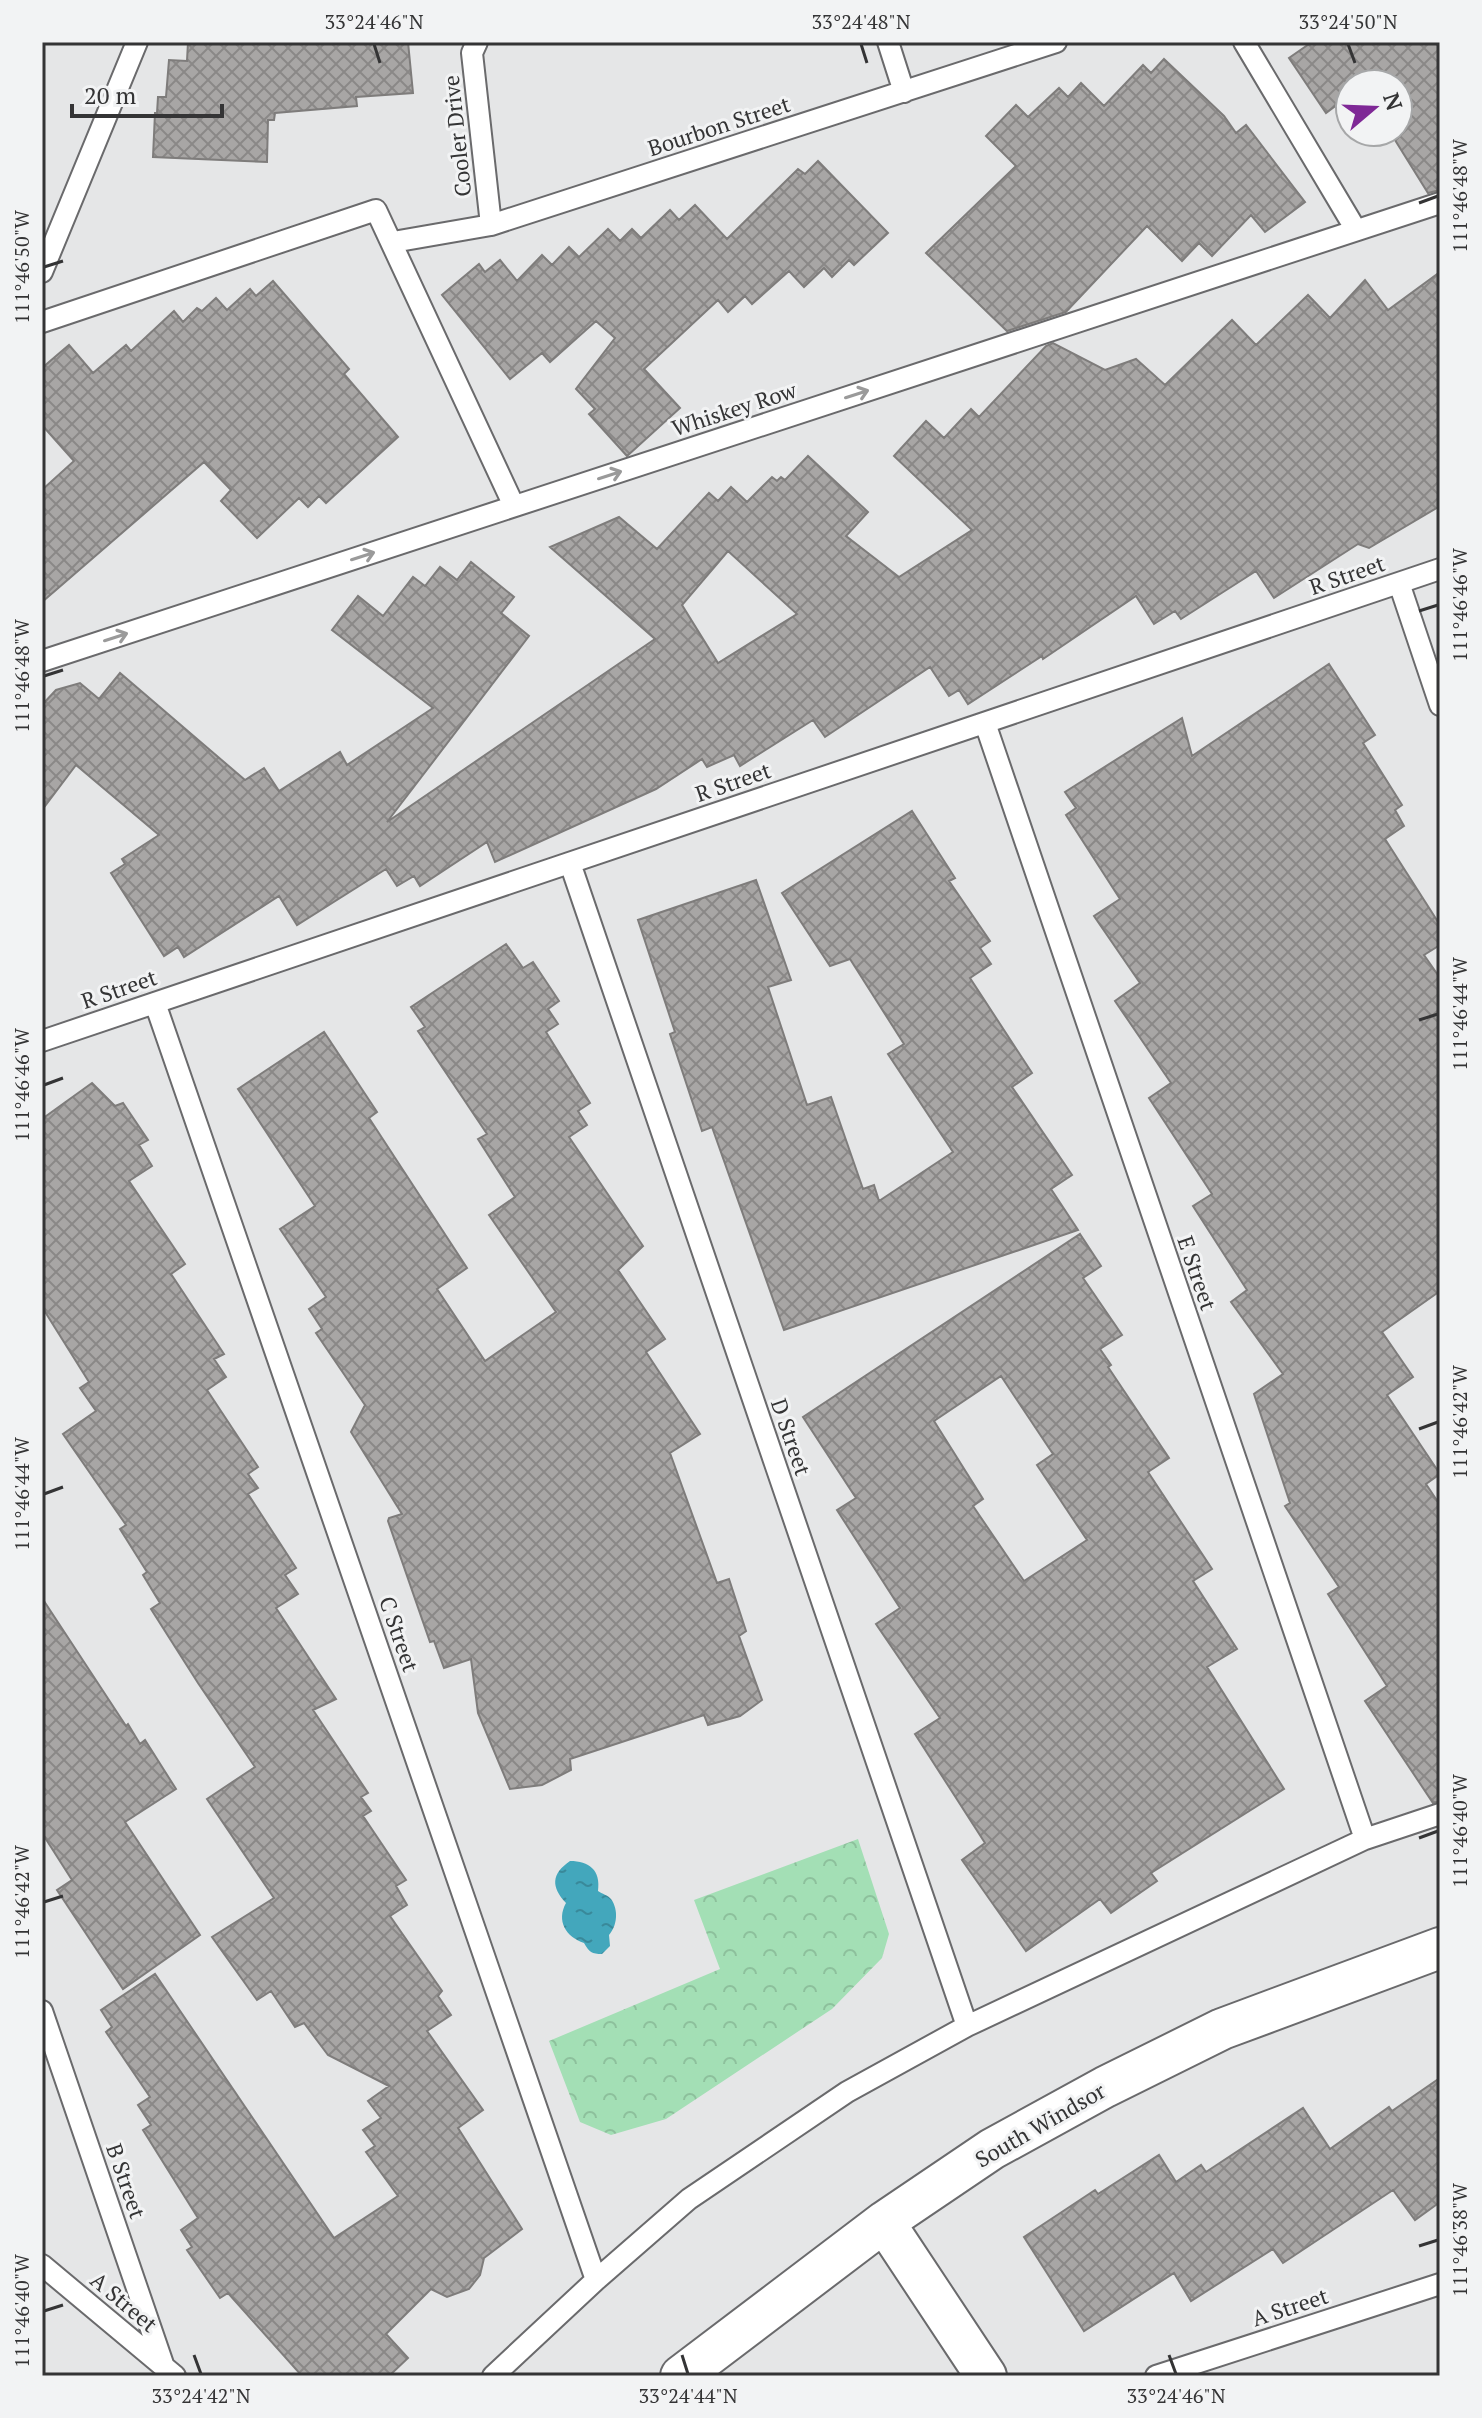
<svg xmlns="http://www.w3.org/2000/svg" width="1482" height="2418" font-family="'PT Serif',serif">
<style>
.park{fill:url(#park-crowns)}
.water{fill:url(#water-ripples)}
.building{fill:url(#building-cross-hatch);stroke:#7e7c7b;stroke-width:2;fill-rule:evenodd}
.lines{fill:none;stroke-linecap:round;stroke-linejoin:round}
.service-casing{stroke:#6a6a6c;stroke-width:24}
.minor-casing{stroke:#6a6a6c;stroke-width:44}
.service{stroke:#fff;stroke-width:20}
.minor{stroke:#fff;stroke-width:40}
.oneway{stroke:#9a9a9a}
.ticks{fill:none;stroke:#343435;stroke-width:3}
.labels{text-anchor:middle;stroke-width:6;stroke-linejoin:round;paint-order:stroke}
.street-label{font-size:22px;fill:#343435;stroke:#f2f3f4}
.neatline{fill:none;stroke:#343435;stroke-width:3}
.ticks-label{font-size:20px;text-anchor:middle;fill:#343435}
</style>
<defs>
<pattern id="park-crowns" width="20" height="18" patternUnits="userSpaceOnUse" patternTransform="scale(2)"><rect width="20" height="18" fill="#a3dfb5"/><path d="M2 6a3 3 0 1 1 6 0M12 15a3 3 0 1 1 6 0" fill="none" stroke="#8dc09c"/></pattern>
<pattern id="water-ripples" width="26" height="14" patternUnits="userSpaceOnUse" patternTransform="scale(2)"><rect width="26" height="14" fill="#43a7bc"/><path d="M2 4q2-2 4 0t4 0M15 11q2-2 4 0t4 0" fill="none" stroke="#39899a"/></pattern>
<pattern id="building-cross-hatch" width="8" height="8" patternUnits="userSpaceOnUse" patternTransform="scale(2)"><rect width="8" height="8" fill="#a8a6a5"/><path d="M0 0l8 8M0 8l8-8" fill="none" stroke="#8a8887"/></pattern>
</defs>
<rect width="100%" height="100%" fill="#e5e6e7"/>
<path class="park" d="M858,1839l31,95 -7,24 -50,51 -166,110 -55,16 -31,-13 -31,-81 171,-72 -26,-69z"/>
<path class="water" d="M570,1861c19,0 31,9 28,30 4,3 10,4 13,8 8,11 6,27 -2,36l1,11 -8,8c-10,0 -13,-2 -18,-11 -18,-6 -28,-22 -18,-40 -15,-16 -15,-29 4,-42z"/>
<path class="building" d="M188,42h220l5,51 -57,4 1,9 -82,7 -1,7h-6l-1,42 -114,-5 2,-44h2l1,-16h8l3,-37 18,1z
M1312,42h128v148l-12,3 -38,-61h8v-48h-48v11l-24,18 -37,-55z
M1164,59l60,57 12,17 10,-8 59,77 -40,30 -14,-17 -39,41 -13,-13 -17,18 -35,-35 -81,86 -59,19 -81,-78 90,-87 -30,-30 30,-31 12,12 31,-29 9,9 13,-14 23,23 39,-41 8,8z
M818,161l70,72 -34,32 -5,-5 -17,17 -8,-9 -20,19 -15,-16 -37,33 -7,-8 -17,16 -10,-12 -74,69 36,39 -53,48 -38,-42 6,-5 -19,-20 39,-51 -19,-17 -46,41 -8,-9 -32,26 -68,-84 37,-31 6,8 15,-12 17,21 25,-26 10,10 17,-18 10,10 29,-28 12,12 12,-12 9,9 29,-28 9,10 16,-15 32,34 71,-70 7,5z
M1440,272v234l-71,42 -11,-4 -84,54 -18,-27 -75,48 -6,-8 -21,13 -18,-28 -93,63 -1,-3 -74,48 -9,-14 -10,6 -19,-29 -105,70 -12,-17 -73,46 -6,-11 -27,12 -5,-8 -46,30 -161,73 -8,-20 -67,44 -6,-10 -17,10 -11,-17 -89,56 -18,-29 -95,61 -6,-10 -14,9 -53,-83 14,-9 -3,-5 37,-24 -83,-70 -34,45v-105l14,-15 24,-7 19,16 21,-26 125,107 19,-12 15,23 61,-39 7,13 86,-57 -101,-78 26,-34 25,20 30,-39 12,9 15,-19 17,13 14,-18 43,35 -13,16 28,23 -142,186 268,-183 -105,-92 69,-30 38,32 52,-56 9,8 13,-14 16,15 25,-25 5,4 4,-4 4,3 23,-24 60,56 -22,24 53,41 73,-47 -78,-74 32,-35 18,17 27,-29 8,8 67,-71 7,-3 52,27 31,-11 29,26 67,-65 24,25 52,-50 22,23 35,-38 23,30zM728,551l69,63 -79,49 -36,-58z
M273,281l76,88 -5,5 54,63 -72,66 -7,-7 -11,11 -9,-9 -42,40 -36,-37 10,-11 -27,-28 -162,140v-112l32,-29 -32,-36v-57l27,-23 24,28 33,-28 5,6 43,-40 9,11 14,-14 5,3 14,-13 11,12 23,-21 6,7z
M1329,664l46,71 -12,8 39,62 -7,5 9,16 -19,13 55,86v20l-16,10 16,23v313l-58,41 31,45 -26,18 53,79 -14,10 14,21v296l-7,2 -68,-102 22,-15 -59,-92 11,-7 -54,-81 5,-3 -36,-109 29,-20 -52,-72 16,-12 -54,-84 19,-12 -63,-96 22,-15 -56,-82 25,-18 -46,-67 26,-17 -54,-84 10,-7 -11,-16 117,-74 10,38z
M912,811l43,67 -6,3 41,60 -10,7 11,16 -21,14 62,95 -20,14 60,88 -21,14 27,41 -294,100 -72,-203 -10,4 -32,-97 5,-2 -37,-112 118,-40 35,100 -23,7 39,118 24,-8 32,92 11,-4 5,16 74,-49 -65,-98 16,-10 -54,-85 -20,7 -48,-73z
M506,944l17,24 10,-6 26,39 -11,8 10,15 -12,8 44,71 -12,8 9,14 -18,12 74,109 -25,24 47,69 -19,13 54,82 -30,19 47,130 12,-4 17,52 -7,5 23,64 -22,16 -32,9 -4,-10 -134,44 1,11 -29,15 -32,4 -32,-76 -7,-54 -27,9 -10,-27 -4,1 -42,-121 1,-3 13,-4 -51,-82 14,-27 -49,-72 6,-4 -13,-20 17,-12 -46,-68 35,-23 -77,-117 86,-57 53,80 -8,6 98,150 -30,21 48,72 71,-49 -67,-97 26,-18 -37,-58 9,-5 -69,-103 7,-4 -14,-20z
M92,1083l23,23 8,-3 25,37 -9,5 13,21 -23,15 56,83 -14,10 53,80 -10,5 12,18 -19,13 51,77 -10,7 10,14 -10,6 48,74 -11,7 13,19 -22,14 60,91 -23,11 55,83 -7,4 10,14 -8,5 43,64 -10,6 11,19 -17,11 52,75 -4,5 13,19 -24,16 56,79 -25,18 64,101 -38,29 -4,17 -11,14 -22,8 -16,-8 -45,45 22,24 -19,18h-87l-74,-83 -8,5 -33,-48 5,-3 -11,-17 17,-12 -55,-88 8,-5 -13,-20 12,-8 -44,-65 6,-5 -11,-17 54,-36 179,264 64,-42 -32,-44 9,-6 -12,-16 18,-12 -13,-17 21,-15 -61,-31 -24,-32 -9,4 -24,-36 -14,9 -45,-63 62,-39 -67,-99 48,-32 -57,-84 -47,-74 9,-6 -17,-28 4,-3 -27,-43 6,-4 -63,-91 33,-23 -16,-23 9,-6 -47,-75v-188z
M1080,1234l21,32 -18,12 39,57 -22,14 11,16 -3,2 61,91 -21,14 64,97 -19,12 44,68 -30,18 77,122 -133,84 6,8 -46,32 -11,-14 -74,52 -64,-91 23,-17 -70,-109 25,-16 -64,-94 24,-16 -63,-98 19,-12 -53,-81zM1001,1376l52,78 -16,11 50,75 -63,41 -51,-75 10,-7 -49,-78z
M42,1598l84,128 2,-2 12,20 5,-4 31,49 -51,33 75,113 -77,54 -66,-99 15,-10 -30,-47z
M1440,2078v124l-25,18 -22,-30 -110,73 -10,-14 -82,52 -17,-28 -90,58 -60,-94 71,-47 3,4 61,-39 17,27 25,-17 5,7 97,-64 27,41 59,-42 3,4z"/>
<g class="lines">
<defs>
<path id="service" d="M477,42l-5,11 19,172
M888,42l16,50
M1244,42l112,188
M393,242l98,-17 565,-183
M42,272l95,-230
M42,322l334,-112 138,296
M1399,583l41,122
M42,661l1398,-458
M985,723l380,1116
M570,863l397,1163
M155,1003l441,1277
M42,1041l1398,-472
M42,2011l122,356
M42,2265l133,111
M493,2376l103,-96 93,-81 158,-107 120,-66 398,-187 75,-25
M1156,2376l284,-92"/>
<path id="minor" d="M884,2222l102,154
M681,2376l203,-154 108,-73 113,-62 117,-58 218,-81"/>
</defs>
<use href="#service" class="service-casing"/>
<use href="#minor" class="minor-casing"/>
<use href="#service" class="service"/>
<use href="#minor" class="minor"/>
</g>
<defs><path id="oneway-shaft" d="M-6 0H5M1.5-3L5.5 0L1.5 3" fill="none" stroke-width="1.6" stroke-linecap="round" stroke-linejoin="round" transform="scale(2)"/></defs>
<g class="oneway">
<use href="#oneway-shaft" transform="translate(857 394) rotate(-18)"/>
<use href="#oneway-shaft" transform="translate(610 475) rotate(-18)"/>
<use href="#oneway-shaft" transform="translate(363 556) rotate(-18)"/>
<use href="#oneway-shaft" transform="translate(116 637) rotate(-18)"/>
</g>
<path class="ticks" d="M374,44l6,19M861,44l6,19M1348,44l7,19M1419,203l19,-7M44,267l19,-6M1419,611l19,-6M44,676l19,-6M1419,1020l19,-6M44,1085l19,-7M1419,1429l19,-7M44,1494l19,-7M1419,1838l19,-7M44,1902l19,-6M1419,2246l19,-6M44,2311l19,-6M194,2355l7,19M682,2355l6,19M1169,2355l7,19"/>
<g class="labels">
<g class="street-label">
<text transform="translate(719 126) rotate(-18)" y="8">Bourbon Street</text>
<text transform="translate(457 136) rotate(-96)" y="8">Cooler Drive</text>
<text transform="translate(734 409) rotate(-18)" y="8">Whiskey Row</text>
<text transform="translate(1347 575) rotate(-19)" y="8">R Street</text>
<text transform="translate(733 782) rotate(-19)" y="8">R Street</text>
<text transform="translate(119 989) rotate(-19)" y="8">R Street</text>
<text transform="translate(1197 1273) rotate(71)" y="8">E Street</text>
<text transform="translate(791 1437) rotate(71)" y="8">D Street</text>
<text transform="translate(399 1634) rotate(71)" y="8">C Street</text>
<text transform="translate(1040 2125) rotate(-30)" y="8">South Windsor</text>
<text transform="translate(126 2181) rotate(71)" y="8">B Street</text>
<text transform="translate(124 2302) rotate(40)" y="8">A Street</text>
<text transform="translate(1290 2307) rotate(-18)" y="8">A Street</text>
</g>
</g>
<rect width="1482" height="2418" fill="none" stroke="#f2f3f4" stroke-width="88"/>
<g transform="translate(1374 108) rotate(71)"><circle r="38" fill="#f2f3f4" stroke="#a6a7a8" stroke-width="2"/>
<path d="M0-6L14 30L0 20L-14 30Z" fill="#7f2896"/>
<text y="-12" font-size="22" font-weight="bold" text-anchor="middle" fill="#343435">N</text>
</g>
<path d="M72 104v12h150v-12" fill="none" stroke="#343435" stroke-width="4"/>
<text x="84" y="104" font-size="24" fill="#343435" stroke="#f2f3f4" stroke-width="6" paint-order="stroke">20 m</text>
<rect x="44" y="44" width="1394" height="2330" class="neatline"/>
<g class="ticks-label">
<text x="374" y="29">33°24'46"N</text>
<text x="861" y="29">33°24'48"N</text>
<text x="1348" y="29">33°24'50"N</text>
<text transform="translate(1460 196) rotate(-90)" y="7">111°46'48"W</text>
<text transform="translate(22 267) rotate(-90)" y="7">111°46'50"W</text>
<text transform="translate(1460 605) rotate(-90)" y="7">111°46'46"W</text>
<text transform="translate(22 676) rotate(-90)" y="7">111°46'48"W</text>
<text transform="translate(1460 1014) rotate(-90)" y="7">111°46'44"W</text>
<text transform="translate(22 1085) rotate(-90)" y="7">111°46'46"W</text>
<text transform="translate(1460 1422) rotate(-90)" y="7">111°46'42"W</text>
<text transform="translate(22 1494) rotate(-90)" y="7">111°46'44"W</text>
<text transform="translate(1460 1831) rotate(-90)" y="7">111°46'40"W</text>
<text transform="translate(22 1902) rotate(-90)" y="7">111°46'42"W</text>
<text transform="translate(1460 2240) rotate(-90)" y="7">111°46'38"W</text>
<text transform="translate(22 2311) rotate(-90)" y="7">111°46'40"W</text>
<text x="201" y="2403">33°24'42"N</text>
<text x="688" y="2403">33°24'44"N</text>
<text x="1176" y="2403">33°24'46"N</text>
</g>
</svg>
